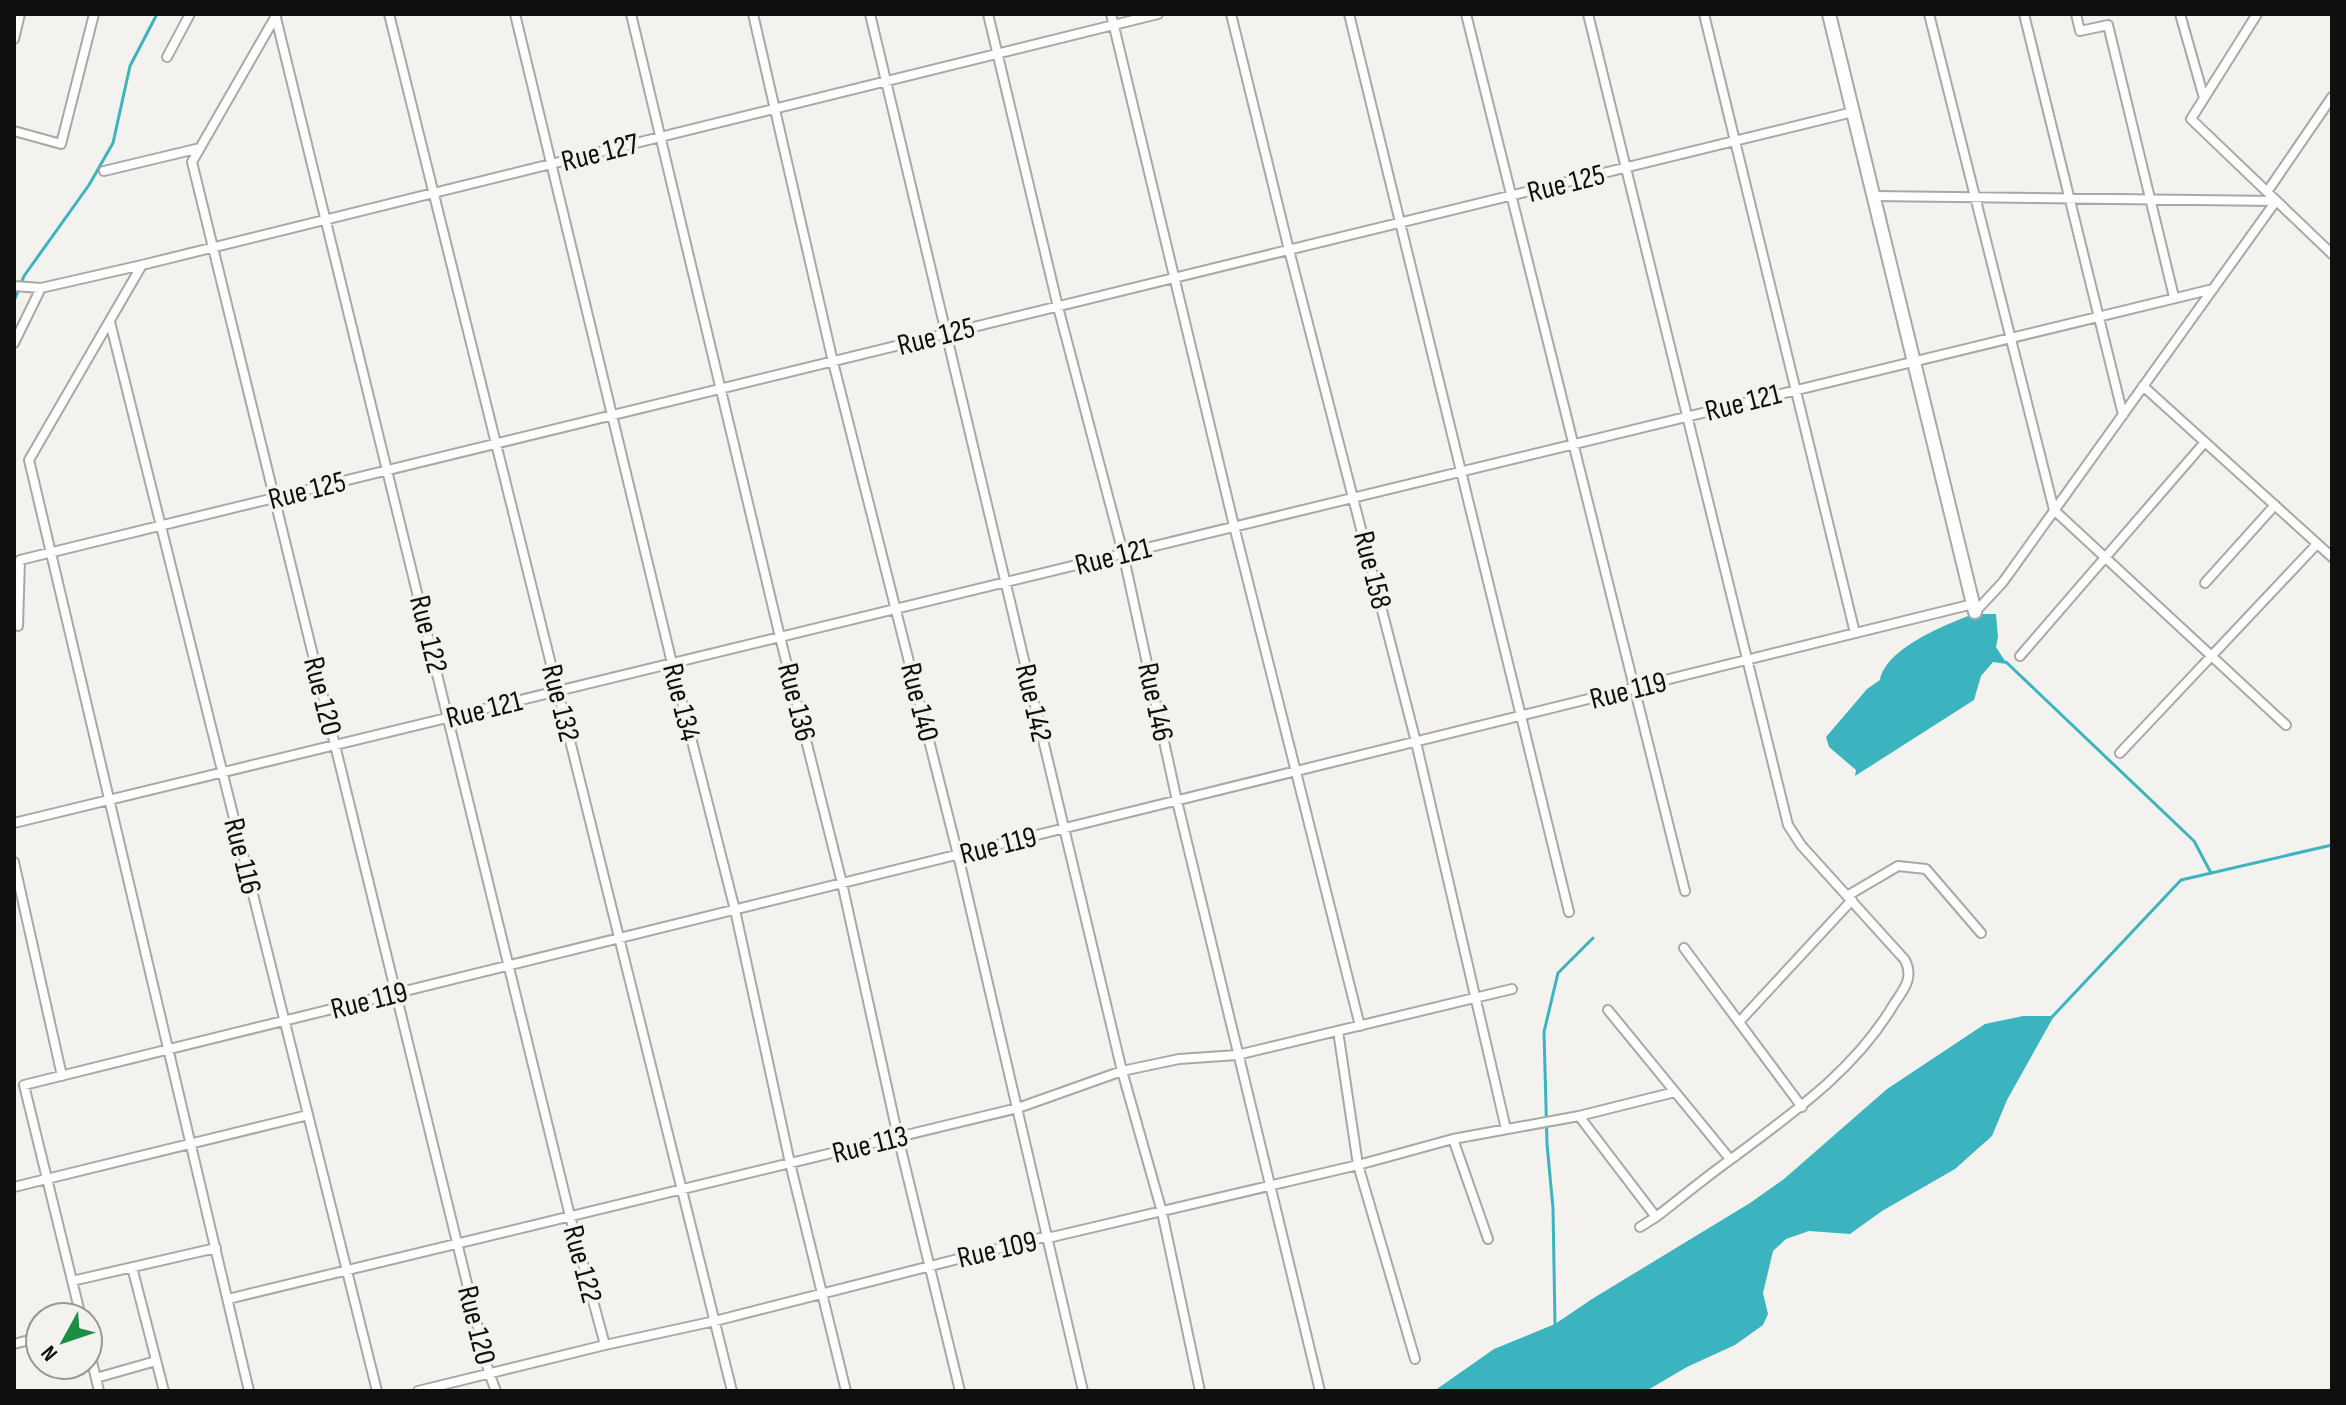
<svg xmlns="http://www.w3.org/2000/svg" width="2346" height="1405" font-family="'Sofia Sans Condensed',sans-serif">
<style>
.water{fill:#3bb4c0}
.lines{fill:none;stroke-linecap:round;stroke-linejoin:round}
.stream{stroke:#3bb4c0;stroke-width:3}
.street-casing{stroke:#aaa7a5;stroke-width:12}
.secondary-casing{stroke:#aaa7a5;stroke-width:16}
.street{stroke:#fff;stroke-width:8}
.secondary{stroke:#fff;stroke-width:12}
.labels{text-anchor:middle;stroke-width:7;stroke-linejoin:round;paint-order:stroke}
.street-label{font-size:30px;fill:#100f0e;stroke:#f4f2ef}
</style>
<rect width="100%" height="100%" fill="#f4f2ef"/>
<path class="water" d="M1973,614h23l2,23 -2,10 11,17 -14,-2 -12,14 -7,24 -119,76 1,-6 -27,-23 -3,-10 41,-48 13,-9c6,-32 65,-55 93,-66z
M2023,1016h31l-47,84 -15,36 -37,33 -73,42 -32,23 -41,-3 -23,8 -13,12 -10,42 5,21 -5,11 -28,20 -48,22 -41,24h-212l60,-42 61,-25 37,-25 158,-96 34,-24 103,-90 98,-65z"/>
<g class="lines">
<path class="stream" d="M14,301l10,-25 65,-91 24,-42 17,-77 27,-52
M2006,662l188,179 17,32
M2051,1018l130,-138 151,-35
M1557,1325l-2,-1 -2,-116 -6,-64 -3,-112 14,-59 35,-35"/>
<defs>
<path id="street" d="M277,14l-85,148 297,1211 7,18
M389,14l343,1377
M515,14l157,649 63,247 55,253 56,228
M631,14l149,623 62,246 56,254 62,254
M753,14l80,348 125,493 125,536
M870,14l252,1057 40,141 38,179
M988,14l70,293 65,246 54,248 143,590
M1111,14l123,512 126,500
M1231,14l58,236 127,492 90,387
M1349,14l220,898
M1466,14l219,877
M1704,14l151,619
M1929,14l125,496 232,215
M2024,14l99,401
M2076,14l4,17 28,-6 66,272
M2180,14l24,84
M2257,14l-66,105 141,135
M276,18l294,1198 35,129
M14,39l6,-25
M167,57l23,-43
M14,131l47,13 33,-130
M104,171l96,-23
M2267,192l65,-95
M1873,196l403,5
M142,265l-113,195 220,931
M14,286l27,2 101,-23 1016,-251
M110,322l267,1069
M14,343l27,-55
M2143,386l189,171
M2205,583l70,-78
M1975,612l28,-30 273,-381
M18,626l2,-66 1833,-448
M2020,656l185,-214
M2120,753l197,-209
M14,823l2199,-534
M14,862l48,214
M1847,896l51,-30 28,3 55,64
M1684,948l118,159
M1608,1010l122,149
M1740,1021l112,-121
M1338,1031l20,134 57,194
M1579,1116l77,101c26,-20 51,-41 78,-60 60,-45 121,-87 160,-153 10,-15 20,-26 11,-44l-104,-115 -13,-20 -200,-811
M1453,1139l35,100
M14,1187l294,-72
M1640,1227l16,-10
M132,1267l32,124
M72,1281l144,-33
M228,1299l790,-191 104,-37 57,-12 58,-4 275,-66
M81,1317l-57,-232 1949,-481
M14,1344l26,-7
M88,1345l11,46
M96,1378l60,-17
M418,1391l187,-46 110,-24 333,-85 4,1 306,-72 95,-26 126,-23 96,-24"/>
<path id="secondary" d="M1829,14l146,598"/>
</defs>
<use href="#street" class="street-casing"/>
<use href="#secondary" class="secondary-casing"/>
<use href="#street" class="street"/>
<use href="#secondary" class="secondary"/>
</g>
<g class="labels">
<g class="street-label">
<text transform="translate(600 152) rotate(-14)" y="10">Rue 127</text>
<text transform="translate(1566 183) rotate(-14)" y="10">Rue 125</text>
<text transform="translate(936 336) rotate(-14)" y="10">Rue 125</text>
<text transform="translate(1743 402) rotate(-14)" y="10">Rue 121</text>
<text transform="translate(307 490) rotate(-14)" y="10">Rue 125</text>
<text transform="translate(1113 556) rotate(-14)" y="10">Rue 121</text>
<text transform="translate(1373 570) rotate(76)" y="10">Rue 158</text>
<text transform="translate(429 634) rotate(76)" y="10">Rue 122</text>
<text transform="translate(1628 690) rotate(-14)" y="10">Rue 119</text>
<text transform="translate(323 696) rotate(76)" y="10">Rue 120</text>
<text transform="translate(682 702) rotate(76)" y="10">Rue 134</text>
<text transform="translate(797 702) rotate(76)" y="10">Rue 136</text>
<text transform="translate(920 702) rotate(76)" y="10">Rue 140</text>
<text transform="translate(1156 702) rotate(78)" y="10">Rue 146</text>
<text transform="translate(561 703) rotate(76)" y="10">Rue 132</text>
<text transform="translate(1034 703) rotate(77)" y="10">Rue 142</text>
<text transform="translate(484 709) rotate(-14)" y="10">Rue 121</text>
<text transform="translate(998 845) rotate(-14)" y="10">Rue 119</text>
<text transform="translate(243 856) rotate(76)" y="10">Rue 116</text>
<text transform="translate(369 1000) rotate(-14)" y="10">Rue 119</text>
<text transform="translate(870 1144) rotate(-14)" y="10">Rue 113</text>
<text transform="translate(997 1249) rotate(-13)" y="10">Rue 109</text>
<text transform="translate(583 1264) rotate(75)" y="10">Rue 122</text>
<text transform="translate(477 1325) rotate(76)" y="10">Rue 120</text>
</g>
</g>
<rect width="2346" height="1405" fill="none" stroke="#100f0e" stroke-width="32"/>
<g transform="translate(64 1341) rotate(230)"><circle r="38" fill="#f4f2ef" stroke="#999795" stroke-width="2"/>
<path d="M0-6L14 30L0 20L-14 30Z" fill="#1f8c44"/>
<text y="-12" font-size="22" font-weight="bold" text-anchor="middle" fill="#100f0e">N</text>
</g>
</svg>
